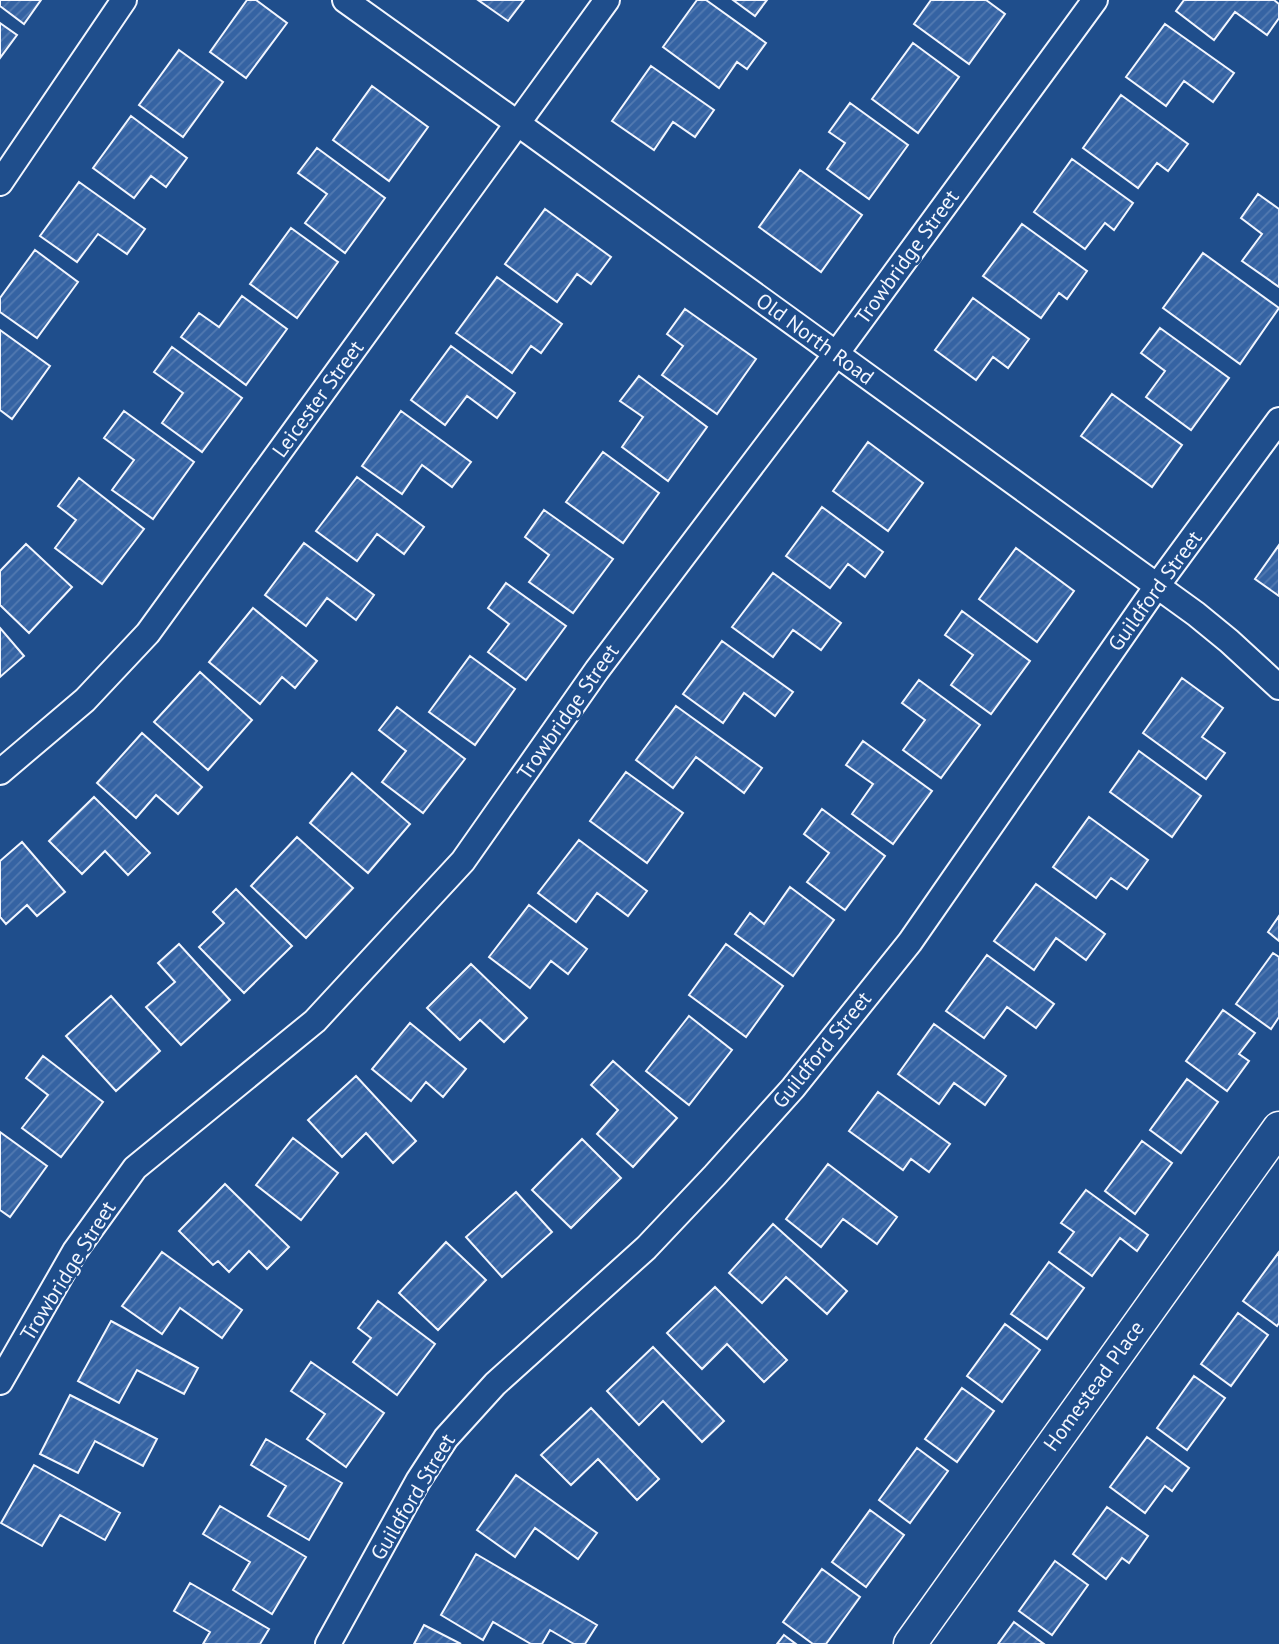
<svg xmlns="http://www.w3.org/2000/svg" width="1279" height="1644" font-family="'PT Sans',sans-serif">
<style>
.building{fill:url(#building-hatch);stroke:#f2f6ff;stroke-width:2}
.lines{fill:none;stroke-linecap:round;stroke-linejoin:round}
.minor-casing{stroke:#f2f6ff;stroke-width:28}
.tertiary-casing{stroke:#f2f6ff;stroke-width:35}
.minor{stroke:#1f4e8c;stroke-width:24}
.tertiary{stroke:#1f4e8c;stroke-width:32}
.labels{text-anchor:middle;stroke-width:5;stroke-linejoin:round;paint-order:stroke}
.street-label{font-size:21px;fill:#f2f6ff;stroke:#1f4e8c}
</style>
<defs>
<pattern id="building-hatch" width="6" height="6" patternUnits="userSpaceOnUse" patternTransform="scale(1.75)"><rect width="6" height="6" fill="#3563a3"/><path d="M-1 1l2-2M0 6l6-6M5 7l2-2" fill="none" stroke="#537ab1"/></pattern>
</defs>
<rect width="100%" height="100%" fill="#1f4e8c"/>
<path class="building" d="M0,0h41l-17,24 -24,-18z
M247,0h9l31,23 -41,55 -36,-26z
M478,0h46l-16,21z
M697,0h9l60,43 -19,26 -10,-7 -18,26 -56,-41z
M733,0h34l-12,16z
M931,0h55l19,14 -36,50 -55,-40z
M1184,0h90l5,4v14l-12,17 -32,-23 -21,28 -38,-29z
M0,23l17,12 -17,23z
M1165,24l69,49 -21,29 -29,-21 -18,25 -40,-29z
M913,43l46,34 -41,56 -46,-34z
M179,50l44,32 -40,55 -44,-32z
M651,66l63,44 -19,27 -22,-15 -19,28 -42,-29z
M372,86l56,41 -39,54 -56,-41z
M1121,95l67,49 -20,27 -11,-8 -19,25 -55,-40z
M850,103l58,42 -39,54 -42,-30 18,-26 -16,-11z
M131,116l56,42 -21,29 -15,-11 -17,22 -41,-30z
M317,148l68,50 -40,55 -40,-30 22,-29 -29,-21z
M1072,159l61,44 -19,27 -9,-7 -20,26 -51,-37z
M800,170l62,45 -41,57 -62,-45z
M79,182l66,47 -18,25 -29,-20 -21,28 -37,-26z
M1258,194l21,15v78l-37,-26 20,-27 -21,-16z
M545,209l66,48 -20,27 -14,-10 -20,28 -52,-38z
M1022,224l65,47 -20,28 -8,-6 -18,25 -58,-42z
M291,228l47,34 -41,56 -47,-34z
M35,250l43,32 -41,56 -37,-26v-14z
M1203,253l76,55 -39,56 -77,-56z
M497,277l65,47 -21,29 -10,-7 -19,27 -56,-40z
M242,296l45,33 -41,56 -65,-48 18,-24 20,14z
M973,298l56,41 -21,29 -15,-11 -17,23 -41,-30z
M685,309l71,50 -39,55 -55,-39 21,-29 -16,-12z
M1160,328l69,50 -38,52 -45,-33 19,-26 -24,-18z
M0,330l50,36 -38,53 -12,-9z
M451,346l64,47 -18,25 -30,-22 -22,29 -34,-25z
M172,347l70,51 -40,54 -40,-29 21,-30 -29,-21z
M639,376l68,51 -39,54 -46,-34 21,-30 -23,-16z
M1112,394l70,51 -30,42 -71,-51z
M124,411l70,51 -41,57 -41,-29 22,-30 -30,-22z
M401,411l70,51 -19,25 -30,-22 -20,29 -40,-28z
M868,442l55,41 -35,48 -55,-40z
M603,452l56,41 -36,50 -57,-41z
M357,477l67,50 -20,27 -27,-20 -20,27 -41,-30z
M79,478l65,51 -42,55 -47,-36 21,-28 -18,-14z
M822,507l61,45 -18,25 -17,-13 -18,24 -44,-32z
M544,510l69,49 -40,54 -44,-31 20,-27 -24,-18z
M304,543l70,52 -18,25 -29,-22 -21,28 -41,-31z
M26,544l46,43 -43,46 -29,-28v-34z
M1279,545v51l-24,-17z
M1016,548l58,43 -37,51 -58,-43z
M773,573l68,50 -20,27 -28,-20 -20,27 -41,-30z
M506,583l60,43 -40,54 -38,-28 21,-28 -21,-16z
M253,608l64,53 -22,27 -13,-11 -22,27 -51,-42z
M962,611l68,50 -39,53 -40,-29 22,-30 -28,-20z
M0,628l24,28 -24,21z
M722,641l71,51 -18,24 -31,-23 -21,30 -40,-29z
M470,656l45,33 -40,56 -46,-33z
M200,672l52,48 -44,50 -54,-48z
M1182,678l41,30 -21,29 23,16 -19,26 -63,-46z
M919,680l61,45 -39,53 -38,-28 22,-30 -23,-17z
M676,706l86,62 -18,25 -48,-36 -23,31 -37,-28z
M397,707l68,52 -42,54 -41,-31 24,-31 -27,-21z
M142,733l60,54 -24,27 -22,-19 -20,23 -39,-35z
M863,741l69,50 -39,53 -41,-30 21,-30 -27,-19z
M1139,751l62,45 -29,41 -62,-45z
M626,772l57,41 -36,50 -57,-42z
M352,773l58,51 -42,49 -58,-50z
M94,797l56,56 -22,22 -23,-24 -23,23 -33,-33z
M822,809l63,47 -40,54 -38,-28 22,-29 -25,-19z
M1089,817l59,43 -21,29 -16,-11 -15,20 -43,-31z
M297,837l56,51 -47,50 -55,-52z
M579,840l68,51 -19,25 -31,-23 -21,29 -38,-29z
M22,842l43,50 -28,24 -10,-11 -21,19 -6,-7v-56z
M1036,884l69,50 -19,26 -30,-22 -22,32 -40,-29z
M790,887l44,33 -41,56 -58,-42 15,-21 14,11z
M236,889l56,57 -48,47 -45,-46 25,-24 -11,-11z
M529,905l58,44 -19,25 -17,-13 -21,27 -41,-31z
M1279,916v25l-11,-9z
M179,944l51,56 -49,45 -35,-38 29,-25 -17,-19z
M726,944l57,42 -37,51 -57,-42z
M1273,953l6,4v60l-8,12 -35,-25z
M987,955l67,49 -18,24 -29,-21 -23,31 -38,-27z
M471,964l56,54 -23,24 -24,-22 -20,20 -33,-32z
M111,996l49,55 -44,40 -50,-55z
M1223,1010l32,23 -16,21 10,7 -22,30 -41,-30z
M689,1016l43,34 -43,55 -43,-34z
M410,1023l56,46 -23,28 -17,-15 -15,19 -39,-32z
M934,1024l72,52 -21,29 -31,-22 -15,21 -41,-30z
M43,1056l60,46 -42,55 -39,-29 26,-33 -22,-17z
M613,1061l64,57 -44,49 -36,-33 21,-24 -27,-25z
M356,1076l60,65 -23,22 -27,-30 -24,24 -34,-37z
M1187,1079l31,23 -37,51 -31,-23z
M878,1092l72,52 -21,28 -18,-13 -8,11 -54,-39z
M0,1132l47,34 -37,51 -10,-7z
M293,1138l45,35 -37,47 -45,-35z
M582,1139l39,39 -50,50 -39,-38z
M1142,1141l30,22 -37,51 -30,-23z
M828,1164l69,53 -20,27 -34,-25 -22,28 -35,-28z
M225,1184l64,63 -22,22 -18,-18 -20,21 -11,-11 -5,4 -34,-34z
M1086,1190l62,45 -11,16 -17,-13 -28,38 -33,-24 15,-20 -13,-9z
M516,1192l36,40 -50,45 -36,-40z
M773,1224l74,67 -20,23 -41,-37 -24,26 -33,-30z
M446,1242l40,38 -48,50 -39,-37z
M162,1252l80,58 -20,28 -42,-30 -18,26 -40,-28z
M1279,1252v71l-2,3 -34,-25z
M1049,1262l35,26 -37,51 -36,-25z
M715,1287l72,73 -23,22 -37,-38 -25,25 -35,-36z
M378,1301l57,43 -38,51 -44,-33 18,-24 -13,-10z
M1238,1313l30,22 -37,51 -30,-22z
M111,1321l87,47 -14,26 -47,-24 -18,33 -41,-22z
M1005,1324l35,26 -38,52 -35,-26z
M653,1347l71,74 -22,21 -39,-41 -24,24 -32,-34z
M311,1362l73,51 -38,54 -39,-28 18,-25 -34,-23z
M1194,1376l31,22 -38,52 -30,-22z
M962,1388l32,23 -37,51 -32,-23z
M70,1395l87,44 -14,27 -48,-25 -17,32 -38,-19z
M591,1408l68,71 -22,21 -39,-41 -27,26 -30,-30z
M1147,1437l42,31 -17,23 -7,-5 -20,27 -35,-26z
M266,1439l76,44 -33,57 -41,-24 18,-30 -35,-21z
M917,1448l31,23 -38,52 -31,-23z
M34,1465l86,48 -15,27 -45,-25 -18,31 -41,-23z
M516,1475l81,58 -19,26 -43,-31 -20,29 -38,-27z
M220,1506l86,51 -34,57 -39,-24 17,-28 -47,-28z
M1107,1507l41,29 -19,27 -7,-5 -16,21 -33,-25z
M870,1510l34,25 -38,52 -34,-25z
M476,1554l121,71 -12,19h-11l-24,-14 -8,14h-11l-38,-22 -10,18 -42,-25z
M1055,1561l33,24 -36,50 -33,-24z
M822,1569l38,28 -34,47h-13l-30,-22z
M190,1583l79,46 -9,15h-57l7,-12 -36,-21z
M1014,1622l30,22h-46z
M424,1625l37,19h-47z
M784,1635l12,9h-19z"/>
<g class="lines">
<defs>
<path id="minor" d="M345,0l172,123 679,491 33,27 50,46
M0,183l124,-183
M0,772l85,-72 63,-67 459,-633
M0,1382l75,-131 60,-83 180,-147 148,-160 134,-191 239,-316 259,-354
M328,1644l90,-163 28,-43 49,-54 151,-136 69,-73 78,-87 117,-146 247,-356 122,-166"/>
<path id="tertiary" d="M910,1644l369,-516"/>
</defs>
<use href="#minor" class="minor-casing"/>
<use href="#tertiary" class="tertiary-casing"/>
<use href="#minor" class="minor"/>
<use href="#tertiary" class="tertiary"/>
</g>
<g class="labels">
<g class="street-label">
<text transform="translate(907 257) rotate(-54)" y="7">Trowbridge Street</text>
<text transform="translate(815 339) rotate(36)" y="7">Old North Road</text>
<text transform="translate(318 399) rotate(-54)" y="7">Leicester Street</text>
<text transform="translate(1155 591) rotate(-54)" y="7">Guildford Street</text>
<text transform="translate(568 712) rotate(-55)" y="7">Trowbridge Street</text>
<text transform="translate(822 1050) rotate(-51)" y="7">Guildford Street</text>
<text transform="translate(68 1271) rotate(-58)" y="7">Trowbridge Street</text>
<text transform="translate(1094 1386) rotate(-54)" y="7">Homestead Place</text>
<text transform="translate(413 1497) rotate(-59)" y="7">Guildford Street</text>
</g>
</g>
</svg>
